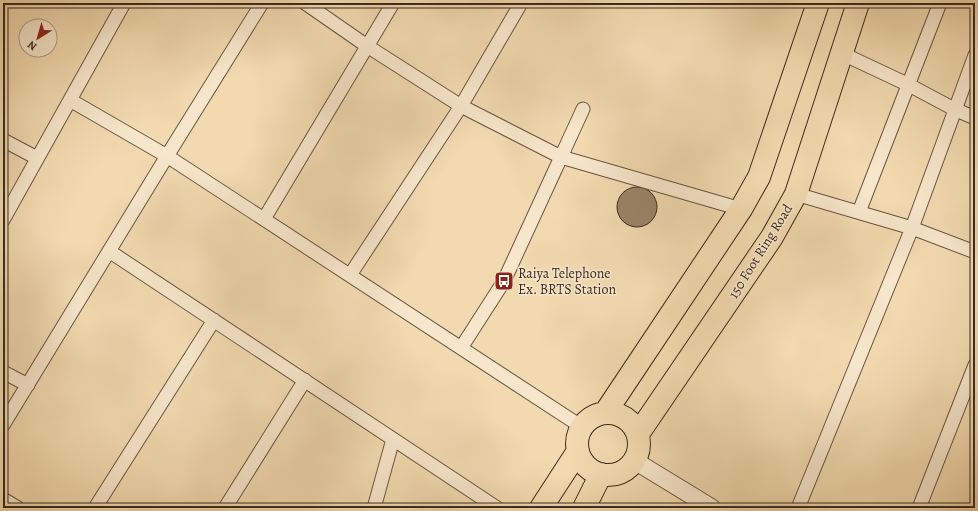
<svg xmlns="http://www.w3.org/2000/svg" width="978" height="511" font-family="Alegreya,serif">
<style>
.building{fill:#9a8569;stroke:#3b2a1e}
.lines{fill:none;stroke-linecap:round;stroke-linejoin:round}
.minor-casing{stroke:#695642;stroke-width:15}
.tertiary-casing{stroke:#695642;stroke-width:19}
.trunk-casing{stroke:#3b2a1e;stroke-width:24}
.minor{stroke:#f7e6cb;stroke-width:13}
.tertiary{stroke:#f7e6cb;stroke-width:17}
.trunk{stroke:#f2d9af;stroke-width:22}
.labels{text-anchor:middle;stroke-width:3;stroke-linejoin:round;paint-order:stroke}
.street-label{font-size:14px;fill:#3b2a1e;stroke:#f7e6cb}
.poi-label{font-size:14px;fill:#3b2a1e;stroke:#f7e6cb;text-anchor:start}
</style>
<rect width="100%" height="100%" fill="#f2d9af"/>
<filter id="stains"><feTurbulence type="fractalNoise" baseFrequency=".005" numOctaves="4"/><feColorMatrix values="0 0 0 0 .2 0 0 0 0 .09 0 0 0 0 .02 0 0 0 .5 -.17"/></filter>
<radialGradient id="worn" r=".72"><stop offset=".6" stop-color="#630" stop-opacity="0"/><stop offset="1" stop-color="#630" stop-opacity=".3"/></radialGradient>
<path class="building" d="M617 207a20 20 0 1 1 40 0a20 20 0 1 1-40 0Z"/>
<g class="lines">
<defs>
<path id="minor" d="M305,3l62,43 94,60 100,51 -57,124 -43,67
M841,53l68,32 45,24 21,9
M70,100l97,56 415,271
M583,109l-22,48 180,52
M3,140l34,18
M796,194l116,34 63,24
M859,212l81,-209
M264,219l129,-216
M3,220l121,-217
M109,251l388,257
M350,275l111,-169 60,-103
M3,372l25,13
M3,425l164,-269 95,-153
M3,499l15,9
M95,508l119,-188
M225,508l80,-128
M374,508l19,-69
M798,508l114,-280 63,-173
M919,508l56,-143"/>
<path id="tertiary" d="M635,461l77,47"/>
<path id="trunk" d="M605,413l136,-204 18,-32 59,-174
M577 444a31 31 0 1 1 62 0a31 31 0 1 1-62 0Z
M638,434l134,-197 24,-43 62,-191
M541,508l37,-57
M584,508l17,-34"/>
</defs>
<use href="#minor" class="minor-casing"/>
<use href="#tertiary" class="tertiary-casing"/>
<use href="#trunk" class="trunk-casing"/>
<use href="#minor" class="minor"/>
<use href="#tertiary" class="tertiary"/>
<use href="#trunk" class="trunk"/>
</g>
<defs>
<symbol id="bus-square" viewBox="-11 -11 22 22"><rect x="-9" y="-9" width="18" height="18" rx="4" fill="#8f2418" stroke="#f7e6cb"/><path d="M-5-6H5V4H4V6H2V4H-2V6H-4V4H-5ZM-3.5-4V0h7V-4ZM-3.5 1.2v1.5H-2V1.2ZM2 1.2v1.5H3.5V1.2Z" fill="#fff"/></symbol>
</defs>
<g fill-rule="evenodd">
<use href="#bus-square" x="493" y="270" width="22" height="22"/>
</g>
<g class="labels">
<g class="street-label">
<text transform="translate(760 251) rotate(-58)" y="5">150 Foot Ring Road</text>
</g>
<g class="poi-label">
<text x="518" y="278">Raiya Telephone<tspan x="518" dy="16">Ex. BRTS Station</tspan></text>
</g>
</g>
<rect width="978" height="511" fill="none" stroke="#f2d9af" stroke-width="16"/>
<rect x="4" y="4" width="970" height="503" fill="none" stroke="#3b2a1e" stroke-width="2"/>
<rect x="8" y="8" width="962" height="495" fill="none" stroke="#3b2a1e"/>
<g transform="translate(38 38) rotate(217)"><circle r="19" fill="#f7e6cb" stroke="#ac9b86"/>
<path d="M0-3L7 15L0 10L-7 15Z" fill="#8f2418"/>
<text y="-6" font-size="11" font-weight="bold" text-anchor="middle" fill="#3b2a1e">N</text>
</g>
<rect width="100%" height="100%" filter="url(#stains)"/>
<rect width="100%" height="100%" fill="url(#worn)"/>
</svg>
